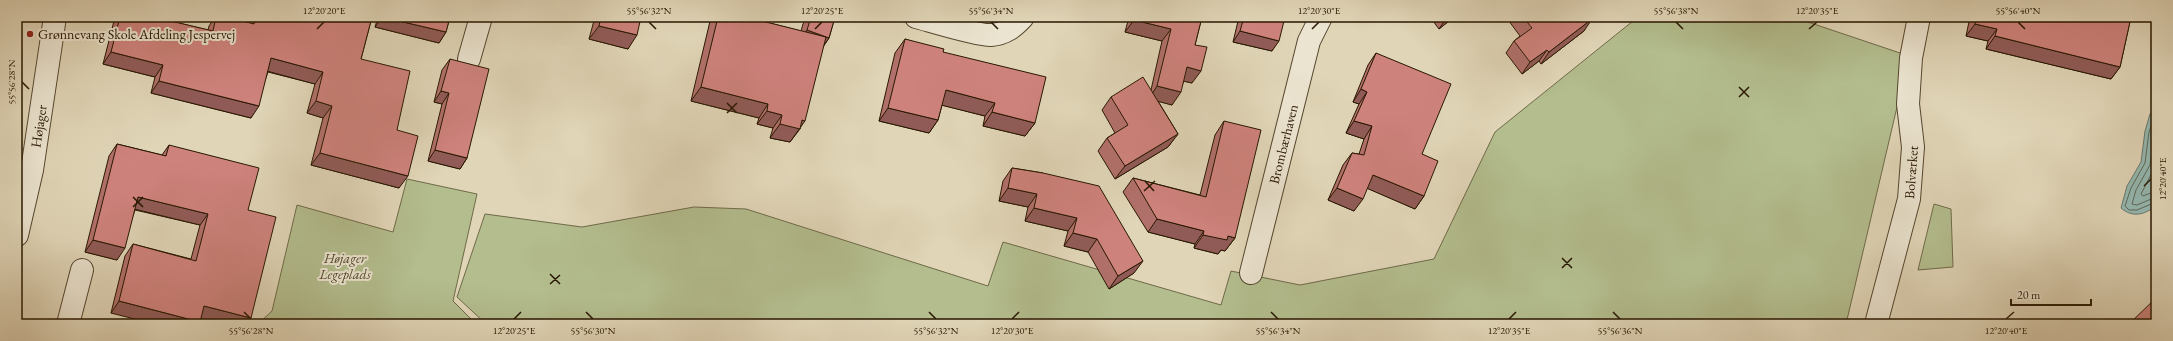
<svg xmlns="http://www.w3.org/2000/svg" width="2173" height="341" font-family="'EB Garamond',serif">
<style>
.green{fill:#b3bd8e;stroke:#6e6a48}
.water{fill:#94b8b1;stroke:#69786b}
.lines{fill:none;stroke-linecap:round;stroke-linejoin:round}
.shore{stroke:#5e6859;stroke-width:1}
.minor-casing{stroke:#56462e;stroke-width:24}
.minor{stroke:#ebe4d0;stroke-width:22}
.wall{fill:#b1706b;stroke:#281701}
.shaded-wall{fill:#905b57;stroke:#281701}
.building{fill:#ce827c;stroke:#281701}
.ticks{fill:none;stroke:#281701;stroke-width:1.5}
.poi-dot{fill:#8f2418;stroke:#ebe4d0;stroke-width:1.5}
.labels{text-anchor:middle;stroke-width:4;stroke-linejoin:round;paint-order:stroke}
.poi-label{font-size:14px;fill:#281701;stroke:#ebe4d0;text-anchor:start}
.street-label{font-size:14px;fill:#281701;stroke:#ebe4d0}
.park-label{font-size:14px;font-style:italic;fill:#52492b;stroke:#ebe4d0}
.neatline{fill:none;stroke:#281701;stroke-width:1.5}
.ticks-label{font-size:10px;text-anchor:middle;fill:#281701}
</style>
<rect width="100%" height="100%" fill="#e0d5b7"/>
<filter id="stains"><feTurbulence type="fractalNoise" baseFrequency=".005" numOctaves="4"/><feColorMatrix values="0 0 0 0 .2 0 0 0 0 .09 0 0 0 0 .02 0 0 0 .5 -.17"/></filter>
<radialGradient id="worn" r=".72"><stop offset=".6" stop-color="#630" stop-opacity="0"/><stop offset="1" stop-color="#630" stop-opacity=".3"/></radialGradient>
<path class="green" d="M1638,17h155l116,39 -63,268h-1360l-29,-27 28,-83 97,13 112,-20 52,2 242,77 15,-44 218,63 10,-34 69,14 134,-26 61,-127z
M407,179l70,15 -24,107 23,23h-218l14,-13 25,-106 96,27z
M1934,204l17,5 2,58 -35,3z"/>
<path class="water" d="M2156,105v100c-10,10 -24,13 -35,3l6,-22 14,-24 4,-31 5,-17z"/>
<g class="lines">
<path class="shore" d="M2156,112l-7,20 -4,31 -14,25 -6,18 4,4h8l19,-8
M2156,124l-6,41 -14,25 -4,14 5,1 19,-8
M2156,165l-15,29 2,2 13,-5"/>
<defs>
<g id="minor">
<path d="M916,17c15,4 63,19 75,18 14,-1 23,-8 32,-18"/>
<path d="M469,59l12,-42"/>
<path id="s1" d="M17,235l15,-65 23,-153"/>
<path id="s2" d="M1251,273l58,-232 12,-24"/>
<path d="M68,324l14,-54"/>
<path id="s3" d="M1876,324l33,-125 4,-52 -5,-43 3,-46 8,-41"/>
</g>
</defs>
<use href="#minor" class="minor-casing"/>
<use href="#minor" class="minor"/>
</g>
<path class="wall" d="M115,17h47v2l46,11 1,-4 6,-9h13l21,5 1,-5h122l-11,42 36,71 2,58 -88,-23 12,-47 -16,-5 8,-29 -47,-12 -17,46 -100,-25 4,-16 -52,-13z
M378,17h72l-4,15 -7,11 -64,-16z
M595,17h46l-13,32 -39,-10z
M711,17h43v2l47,12 2,-7 5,-7h27l-6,21 -6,9 -23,82 -10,13 -20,-4 3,-10 -16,-4 2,-6 -68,-17z
M1129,17h73l-7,28 -3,38 -8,-2 -12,24 -14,-4 20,33 -10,13 -53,32 -17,-28 9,-13 8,-5 -13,-23 9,-13 40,-7 11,-49 -37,-9z
M1239,17h46l-13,34 -39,-9z
M1430,17h24l-15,12z
M1506,17h84l-6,14 -43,33 -2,-3 -17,13 -16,-21 8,-12 6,-5z
M1970,17h161l-11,50 -9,12 -125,-30 2,-8 -22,-5z
M905,39l38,13 92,71 -10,13 -42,-10 2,-10 -43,-11 -4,15 -9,13 -50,-12 16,-68z
M1376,53l46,101 2,42 -9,13 -48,-21 -13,23 -26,-11 15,-35 9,-12 7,1 5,-15 -18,-6 13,-29 -6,-2 15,-37z
M450,59l17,99 -7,11 -32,-8 14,-57 -8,-2 8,-32z
M1224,121l11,117 -10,13 -4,-1 -3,4 -24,-6 1,-4 -47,-12 -25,-40 10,-14 67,17 15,-60z
M117,144l45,11 7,-10 79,65 -1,114h-25l-22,-5 -89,-6 14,-57 8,-12 58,15 9,-34 -65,-15 -18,50 -32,-8 24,-96z
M1012,168l31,5 91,100 -25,16 -21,-37 -24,-6 4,-15 -43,-10 3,-14 -29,-6 4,-20z"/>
<path class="shaded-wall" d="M382,17l64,15 -7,11 -64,-16z
M1447,17h7l-15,12z
M1592,19l-8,12 -43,33 8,-12z
M1134,20l37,9 -9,12 -37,-9z
M1975,24l22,5 -9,12 -22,-5z
M599,26l38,9 -9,14 -39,-10z
M807,30l22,8 -9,13 -22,-7z
M1240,31l39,10 -7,10 -39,-9z
M1995,36l125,31 -9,12 -125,-30z
M1547,50l-8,11 -17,13 8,-12z
M111,52l52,13 -8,12 -52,-13z
M271,58l52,14 -8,12 -52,-14z
M1187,67l14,4 -9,12 -14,-3z
M159,81l100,25 -8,12 -100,-25z
M1157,86l24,6 -9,13 -23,-6z
M701,87l67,17 -9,14 -68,-17z
M1361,89l6,3 -8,12 -6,-2z
M946,90l49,13 -10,13 -48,-12z
M441,91l8,2 -7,11 -8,-2z
M316,101l16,5 -9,12 -16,-5z
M888,108l50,12 -9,13 -50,-12z
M767,111l15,4 -9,13 -16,-4z
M992,112l43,11 -10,13 -42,-10z
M802,120l3,1 -15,21 -20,-4 10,-14z
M1354,121l18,5 -8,13 -18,-6z
M1178,134l-10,13 -53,32 10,-13z
M435,150l32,8 -7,11 -32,-8z
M320,153l88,23 -9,12 -88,-23z
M1373,175l51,21 -9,13 -51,-22z
M1008,188l29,6 -9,13 -29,-6z
M1337,188l26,11 -9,12 -26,-11z
M138,197l70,17 -8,11 -70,-17z
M1034,208l43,10 -9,13 -43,-10z
M1157,219l47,12 -9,13 -47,-12z
M1073,233l24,6 -9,13 -24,-6z
M1203,235l25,1 7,2 -10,13 -4,-1 -3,4 -24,-6z
M93,240l32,8 -8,12 -32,-8z
M1143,261l-9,12 -25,16 9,-13z
M119,301l81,21 -2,2h-44l-43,-11z
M204,306l47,12 -4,6h-25l-27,-6z"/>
<path class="building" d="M120,17h42v2l51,12 3,-14h12l26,7 2,-7h116l-11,42 49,12 -13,59 21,6 -10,40 -88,-23 12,-47 -16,-5 7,-29 -52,-14 -12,48 -100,-25 4,-16 -52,-13z
M382,17h68l-4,15z
M601,17h40l-4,18 -38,-9z
M718,17h36v2l72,18 -21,84 -3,-1 -2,9 -20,-5 2,-9 -15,-4 1,-7 -67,-17z
M811,17h24l-6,21 -22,-8z
M1135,17h67l-7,28 12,2 -6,24 -14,-4 -6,25 -24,-6 14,-57 -37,-9z
M1244,17h41l-6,24 -39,-10z
M1523,17h67l2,2 -43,33 -2,-2 -17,12 -16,-21 18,-13z
M1976,17h155l-11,50 -125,-31 2,-7 -22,-5z
M905,39l39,10 -1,3 103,25 -11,46 -43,-11 3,-9 -49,-13 -8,30 -50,-12z
M1376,53l75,31 -29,70 16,7 -14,35 -51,-21 -10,24 -26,-11 15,-35 12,2 8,-29 -18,-5 13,-29 -6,-3z
M450,59l39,10 -22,89 -32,-8 14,-57 -8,-2z
M1143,77l35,57 -53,32 -18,-28 21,-13 -17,-28z
M1224,121l37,9 -26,108 -7,-2 -1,4 -24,-5 1,-4 -47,-12 -24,-41 73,19z
M117,144l49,12 3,-11 90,23 -11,42 28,7 -25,101 -47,-12 -4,16 -81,-21 14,-57 63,17 12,-47 -70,-17 -13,51 -32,-8z
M1012,168l31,5 56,13 44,75 -25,15 -21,-37 -24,-6 4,-15 -43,-10 3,-14 -29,-6z
M2156,298v26h-27z"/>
<path class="ticks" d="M649,22l7,7M991,22l7,7M1676,22l7,7M2018,22l7,7M317,29l7,-7M815,29l7,-7M1312,29l7,-7M1809,29l8,-7M22,82l7,7M1739,87l10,10M1739,97l10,-10M727,103l10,10M727,113l10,-10M1145,181l9,10M2144,186l7,-7M1144,191l11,-10M133,197l10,10M133,207l10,-10M1562,258l10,10M1562,268l10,-10M550,274l10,10M550,284l10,-9M244,312l7,7M586,312l7,7M929,312l7,7M1271,312l7,7M1613,312l7,7M514,319l7,-7M1012,319l7,-7M1509,319l7,-7M2006,319l8,-7"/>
<circle class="poi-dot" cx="30" cy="34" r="4"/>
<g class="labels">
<g class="poi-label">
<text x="38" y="39">Grønnevang Skole Afdeling Jespervej</text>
</g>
<g class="street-label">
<text dy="5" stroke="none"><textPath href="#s1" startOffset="111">Højager</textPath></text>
<text dy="5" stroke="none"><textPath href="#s2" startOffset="133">Brombærhaven</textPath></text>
<text dy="5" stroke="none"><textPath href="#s3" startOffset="156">Bolværket</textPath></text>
</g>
<g class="park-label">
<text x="345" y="263">Højager<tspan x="345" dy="16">Legeplads</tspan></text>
</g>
</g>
<rect width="2173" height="341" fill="none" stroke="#e0d5b7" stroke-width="44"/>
<path d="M2011 299v6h80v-6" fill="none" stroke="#281701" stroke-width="2"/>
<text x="2017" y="299" font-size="12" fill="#281701" stroke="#ebe4d0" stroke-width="3" paint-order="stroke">20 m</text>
<rect x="22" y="22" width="2129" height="297" class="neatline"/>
<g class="ticks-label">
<text x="324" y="14">12°20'20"E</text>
<text x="649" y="14">55°56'32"N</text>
<text x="822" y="14">12°20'25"E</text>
<text x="991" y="14">55°56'34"N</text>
<text x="1319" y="14">12°20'30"E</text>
<text x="1676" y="14">55°56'38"N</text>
<text x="1817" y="14">12°20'35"E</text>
<text x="2018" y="14">55°56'40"N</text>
<text transform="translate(11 82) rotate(-90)" y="4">55°56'28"N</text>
<text transform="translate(2162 179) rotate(-90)" y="4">12°20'40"E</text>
<text x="251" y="334">55°56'28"N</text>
<text x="514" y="334">12°20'25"E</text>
<text x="593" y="334">55°56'30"N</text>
<text x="936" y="334">55°56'32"N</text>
<text x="1012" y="334">12°20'30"E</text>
<text x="1278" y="334">55°56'34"N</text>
<text x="1509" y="334">12°20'35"E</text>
<text x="1620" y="334">55°56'36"N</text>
<text x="2006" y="334">12°20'40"E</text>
</g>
<rect width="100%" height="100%" filter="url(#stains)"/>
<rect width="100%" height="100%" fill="url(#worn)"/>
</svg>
